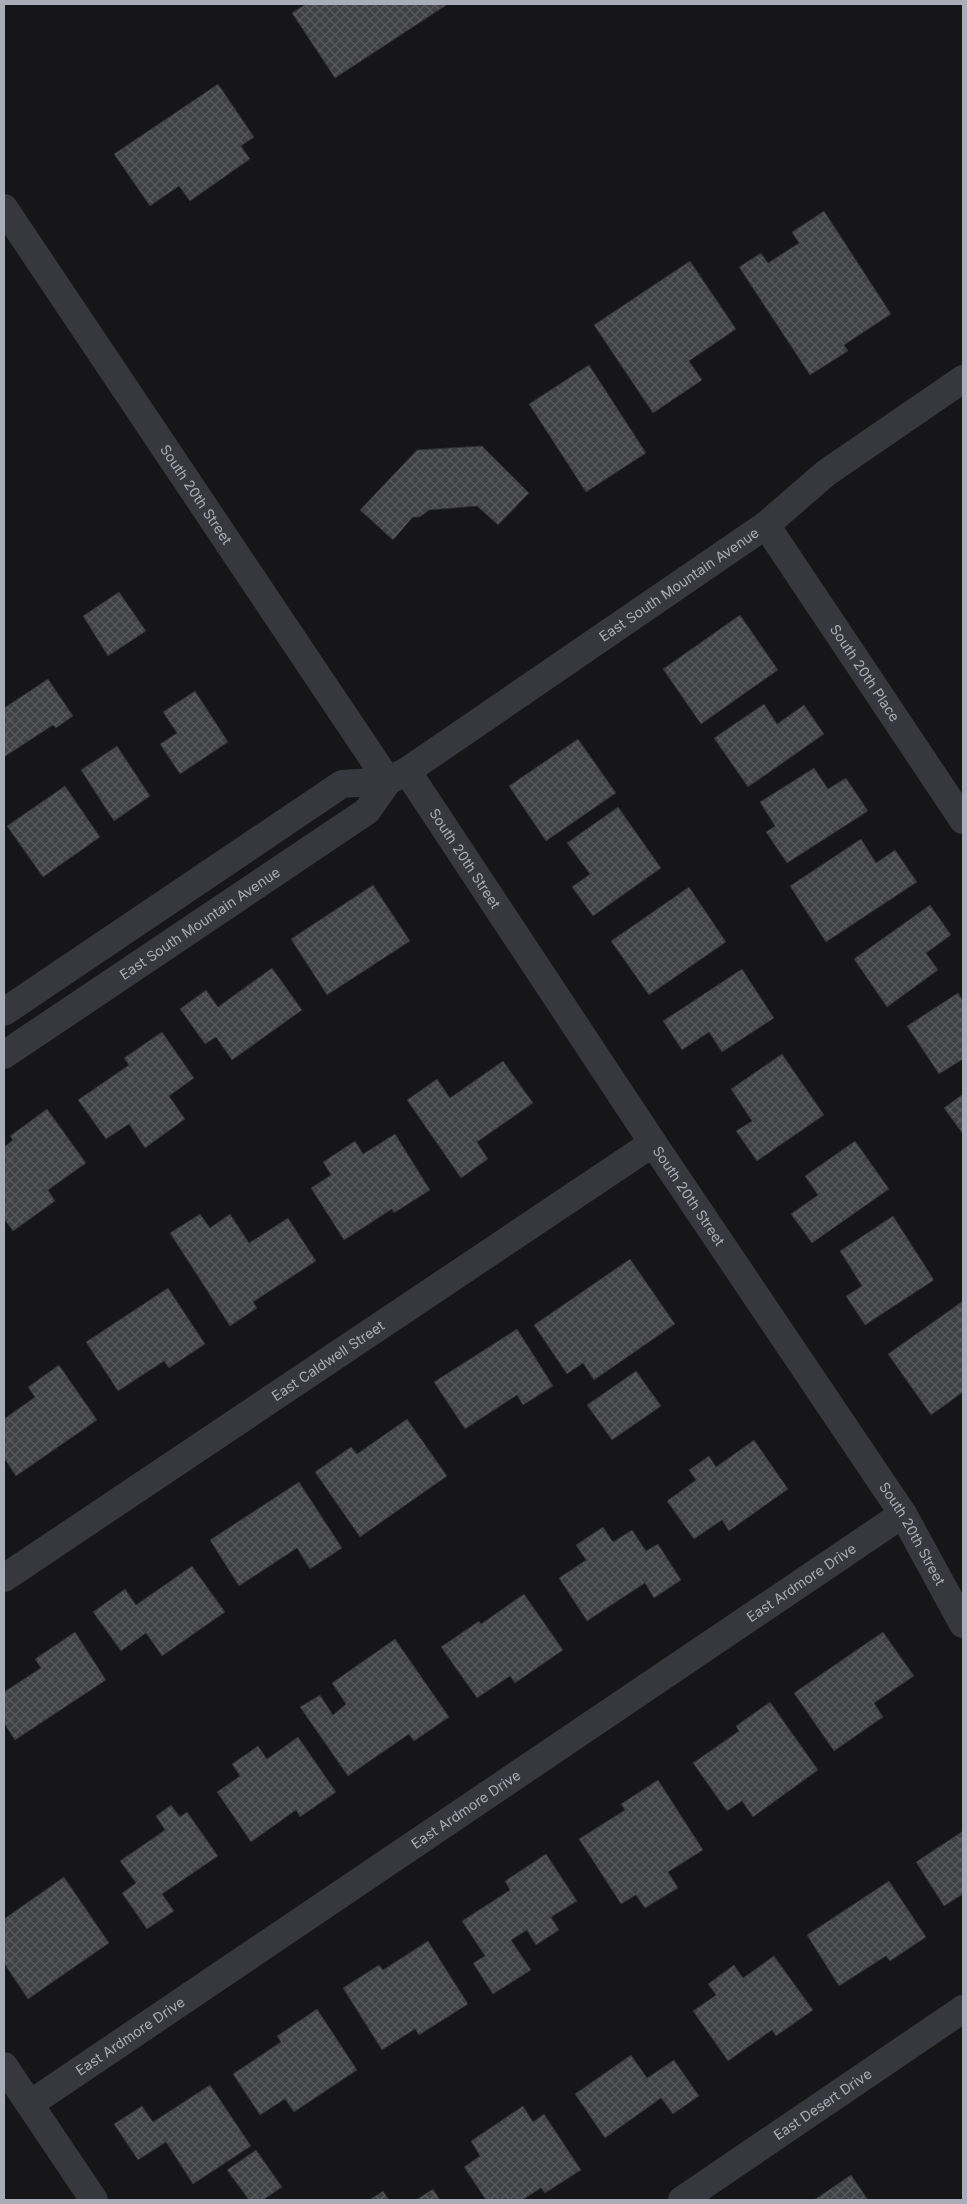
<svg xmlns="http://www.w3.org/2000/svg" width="967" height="2204" font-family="Inter,sans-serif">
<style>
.building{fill:url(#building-cross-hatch);stroke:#303034}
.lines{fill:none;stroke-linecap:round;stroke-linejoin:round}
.minor{stroke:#37383d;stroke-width:28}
.labels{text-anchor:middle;stroke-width:5;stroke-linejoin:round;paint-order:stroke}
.street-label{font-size:14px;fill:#a8adb8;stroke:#111113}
</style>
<defs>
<pattern id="building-cross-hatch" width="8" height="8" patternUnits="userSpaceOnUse" patternTransform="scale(1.25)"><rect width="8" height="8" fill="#404145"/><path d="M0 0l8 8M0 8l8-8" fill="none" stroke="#595a5e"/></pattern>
</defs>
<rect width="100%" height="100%" fill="#161618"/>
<path class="building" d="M306,4h142l-113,74 -43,-65z
M218,84l36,53 -13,9 9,13 -60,42 -11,-15 -29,20 -36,-52z
M824,211l67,103 -47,31 4,6 -38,24 -71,-108 22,-14 7,10 31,-20 -7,-11z
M690,261l46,68 -47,32 13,19 -49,33 -59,-88z
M589,365l57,88 -60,39 -57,-88z
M482,446l47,47 -31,32 -21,-19 -48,4 -9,7h-7l-20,23 -33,-30 57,-60z
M119,592l27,39 -38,25 -25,-40z
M740,615l38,55 -77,54 -38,-55z
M48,679l25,37 -17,12 -3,-3 -49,32v-49z
M195,691l33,51 -48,32 -20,-30 17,-11 -14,-21z
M764,704l13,20 27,-19 20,29 -76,53 -34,-49z
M578,739l38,54 -70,48 -37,-55z
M117,746l33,50 -36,25 -33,-51z
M814,768l14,21 18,-11 22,33 -81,52 -21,-31 9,-6 -15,-24z
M65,786l35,51 -57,40 -36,-51z
M618,807l43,61 -68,48 -21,-29 18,-13 -23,-31z
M861,839l15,24 19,-13 22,32 -91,60 -36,-56z
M373,885l37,56 -83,54 -36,-56z
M689,887l37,55 -77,53 -38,-54z
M930,905l21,30 -25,18 12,17 -51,37 -33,-48z
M272,968l30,42 -70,50 -16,-23 -11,7 -25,-35 26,-19 12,17z
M742,969l32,49 -52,34 -13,-20 -27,18 -19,-29z
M958,993l5,8v58l-24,15 -32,-48z
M162,1032l32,46 -25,18 16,23 -40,29 -16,-24 -23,15 -28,-39 51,-35 -5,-7z
M782,1054l42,61 -67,46 -21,-30 16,-10 -21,-32z
M503,1061l30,42 -56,39 11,17 -27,19 -54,-78 30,-21 13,19z
M963,1094v40l-19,-26z
M47,1109l39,54 -38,27 7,11 -42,30 -9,-12v-72l9,-7 -3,-4z
M395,1134l35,56 -36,23 -2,-4 -48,31 -33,-52 20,-13 -8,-13 32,-21 8,13z
M855,1141l34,48 -77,54 -21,-29 27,-19 -13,-19z
M200,1214l10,14 20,-14 19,29 39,-25 28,43 -63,41 4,6 -27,18 -60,-93z
M893,1216l41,64 -69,45 -19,-29 16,-10 -22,-35z
M630,1259l45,65 -81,56 -11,-17 -16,11 -33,-49z
M168,1288l37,56 -36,24 -5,-7 -46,30 -32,-49z
M963,1301v91l-32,23 -43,-61z
M517,1329l36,57 -30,19 -6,-10 -52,34 -31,-47z
M59,1365l38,55 -81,56 -12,-18v-39l31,-22 -7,-10z
M636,1371l25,35 -49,34 -25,-35z
M407,1419l40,57 -87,61 -45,-65 36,-25 6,7z
M754,1440l34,49 -59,42 -7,-11 -28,19 -27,-38 29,-21 -7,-10 20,-14 7,11z
M299,1482l43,66 -32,21 -13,-21 -58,38 -29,-46z
M603,1527l10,15 19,-12 14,21 12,-7 23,36 -27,18 -9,-15 -58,38 -28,-43 27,-18 -10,-15z
M192,1566l33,46 -63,44 -16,-23 -25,18 -28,-39 32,-23 11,16z
M524,1594l39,56 -48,33 -5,-7 -33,22 -36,-51 38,-26 2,3z
M75,1632l31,48 -91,60 -11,-17v-31l37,-24 -6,-9z
M883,1632l31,44 -40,27 9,14 -49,34 -40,-58z
M395,1639l54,78 -35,24 -5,-7 -61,42 -48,-69 20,-12 13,20 13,-11 -14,-21z
M770,1702l48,68 -65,47 -11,-16 -15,10 -34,-48 46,-32 -3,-5z
M298,1737l38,55 -36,25 -4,-7 -45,32 -34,-50 23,-16 -8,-12 26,-18 9,13z
M658,1780l45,70 -35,22 10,16 -33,20 -9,-13 -15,9 -42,-65 46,-29 -4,-6z
M171,1805l9,12 7,-5 31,44 -56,38 12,17 -27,18 -25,-36 14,-10 -16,-22 45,-31 -9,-14z
M963,1831v63l-19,12 -28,-44z
M546,1854l31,47 -26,16 8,13 -23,15 -9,-15 -16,10 20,30 -38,24 -20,-31 12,-7 -23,-35 48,-31 -5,-9z
M64,1877l45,66 -81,56 -24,-36v-44z
M889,1881l37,56 -36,24 -4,-5 -47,30 -32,-51z
M428,1941l40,63 -49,31 -4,-6 -33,21 -39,-62 36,-23 4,5z
M774,1956l39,54 -37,26 -4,-6 -44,31 -35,-50 23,-16 -8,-11 26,-19 9,13z
M317,2009l40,61 -63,42 -9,-13 -25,16 -27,-41 48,-32 -4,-6z
M631,2055l16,23 27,-18 25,36 -26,18 -12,-16 -56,40 -30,-44z
M210,2085l41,61 -58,38 -27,-42 -28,18 -24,-36 28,-18 11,16z
M523,2106l10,16 11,-8 37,56 -36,23 -4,-5 -19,12h-36l-22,-33 16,-11 -9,-15z
M256,2150l26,37 -19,13h-14l-22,-30z
M851,2175l17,25h-54z
M433,2189l7,11h-24z
M383,2191l6,9h-20z"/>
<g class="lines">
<g class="minor">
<path id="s1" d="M4,208l384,573"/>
<path id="s2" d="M766,525l197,295"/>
<path id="s3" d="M407,771l246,372 250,371 60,110"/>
<path id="s4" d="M4,1012l338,-228 46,-3 19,-10 359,-246 60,-52 137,-94"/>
<path id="s5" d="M4,1055l363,-244 21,-30"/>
<path id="s6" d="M4,1578l649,-435"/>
<path d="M4,2066l90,134"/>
<path id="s7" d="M30,2104l873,-590"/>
<path id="s8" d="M682,2200l281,-191"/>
</g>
</g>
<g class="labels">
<g class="street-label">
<text dy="5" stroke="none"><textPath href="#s1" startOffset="345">South 20th Street</textPath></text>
<text dy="5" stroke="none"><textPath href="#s4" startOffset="805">East South Mountain Avenue</textPath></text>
<text dy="5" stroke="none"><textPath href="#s2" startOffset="178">South 20th Place</textPath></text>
<text dy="5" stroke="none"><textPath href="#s3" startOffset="105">South 20th Street</textPath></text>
<text dy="5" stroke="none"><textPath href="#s5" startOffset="236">East South Mountain Avenue</textPath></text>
<text dy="5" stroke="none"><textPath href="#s3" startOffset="510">South 20th Street</textPath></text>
<text dy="5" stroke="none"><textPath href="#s6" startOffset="390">East Caldwell Street</textPath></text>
<text dy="5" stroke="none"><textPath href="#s3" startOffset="915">South 20th Street</textPath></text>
<text dy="5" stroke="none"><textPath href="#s7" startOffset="931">East Ardmore Drive</textPath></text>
<text dy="5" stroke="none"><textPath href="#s7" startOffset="526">East Ardmore Drive</textPath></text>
<text dy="5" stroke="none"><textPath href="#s7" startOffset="121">East Ardmore Drive</textPath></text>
<text dy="5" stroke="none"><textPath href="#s8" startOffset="170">East Desert Drive</textPath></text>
</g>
</g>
<rect width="967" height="2204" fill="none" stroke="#a8adb8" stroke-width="10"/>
</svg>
